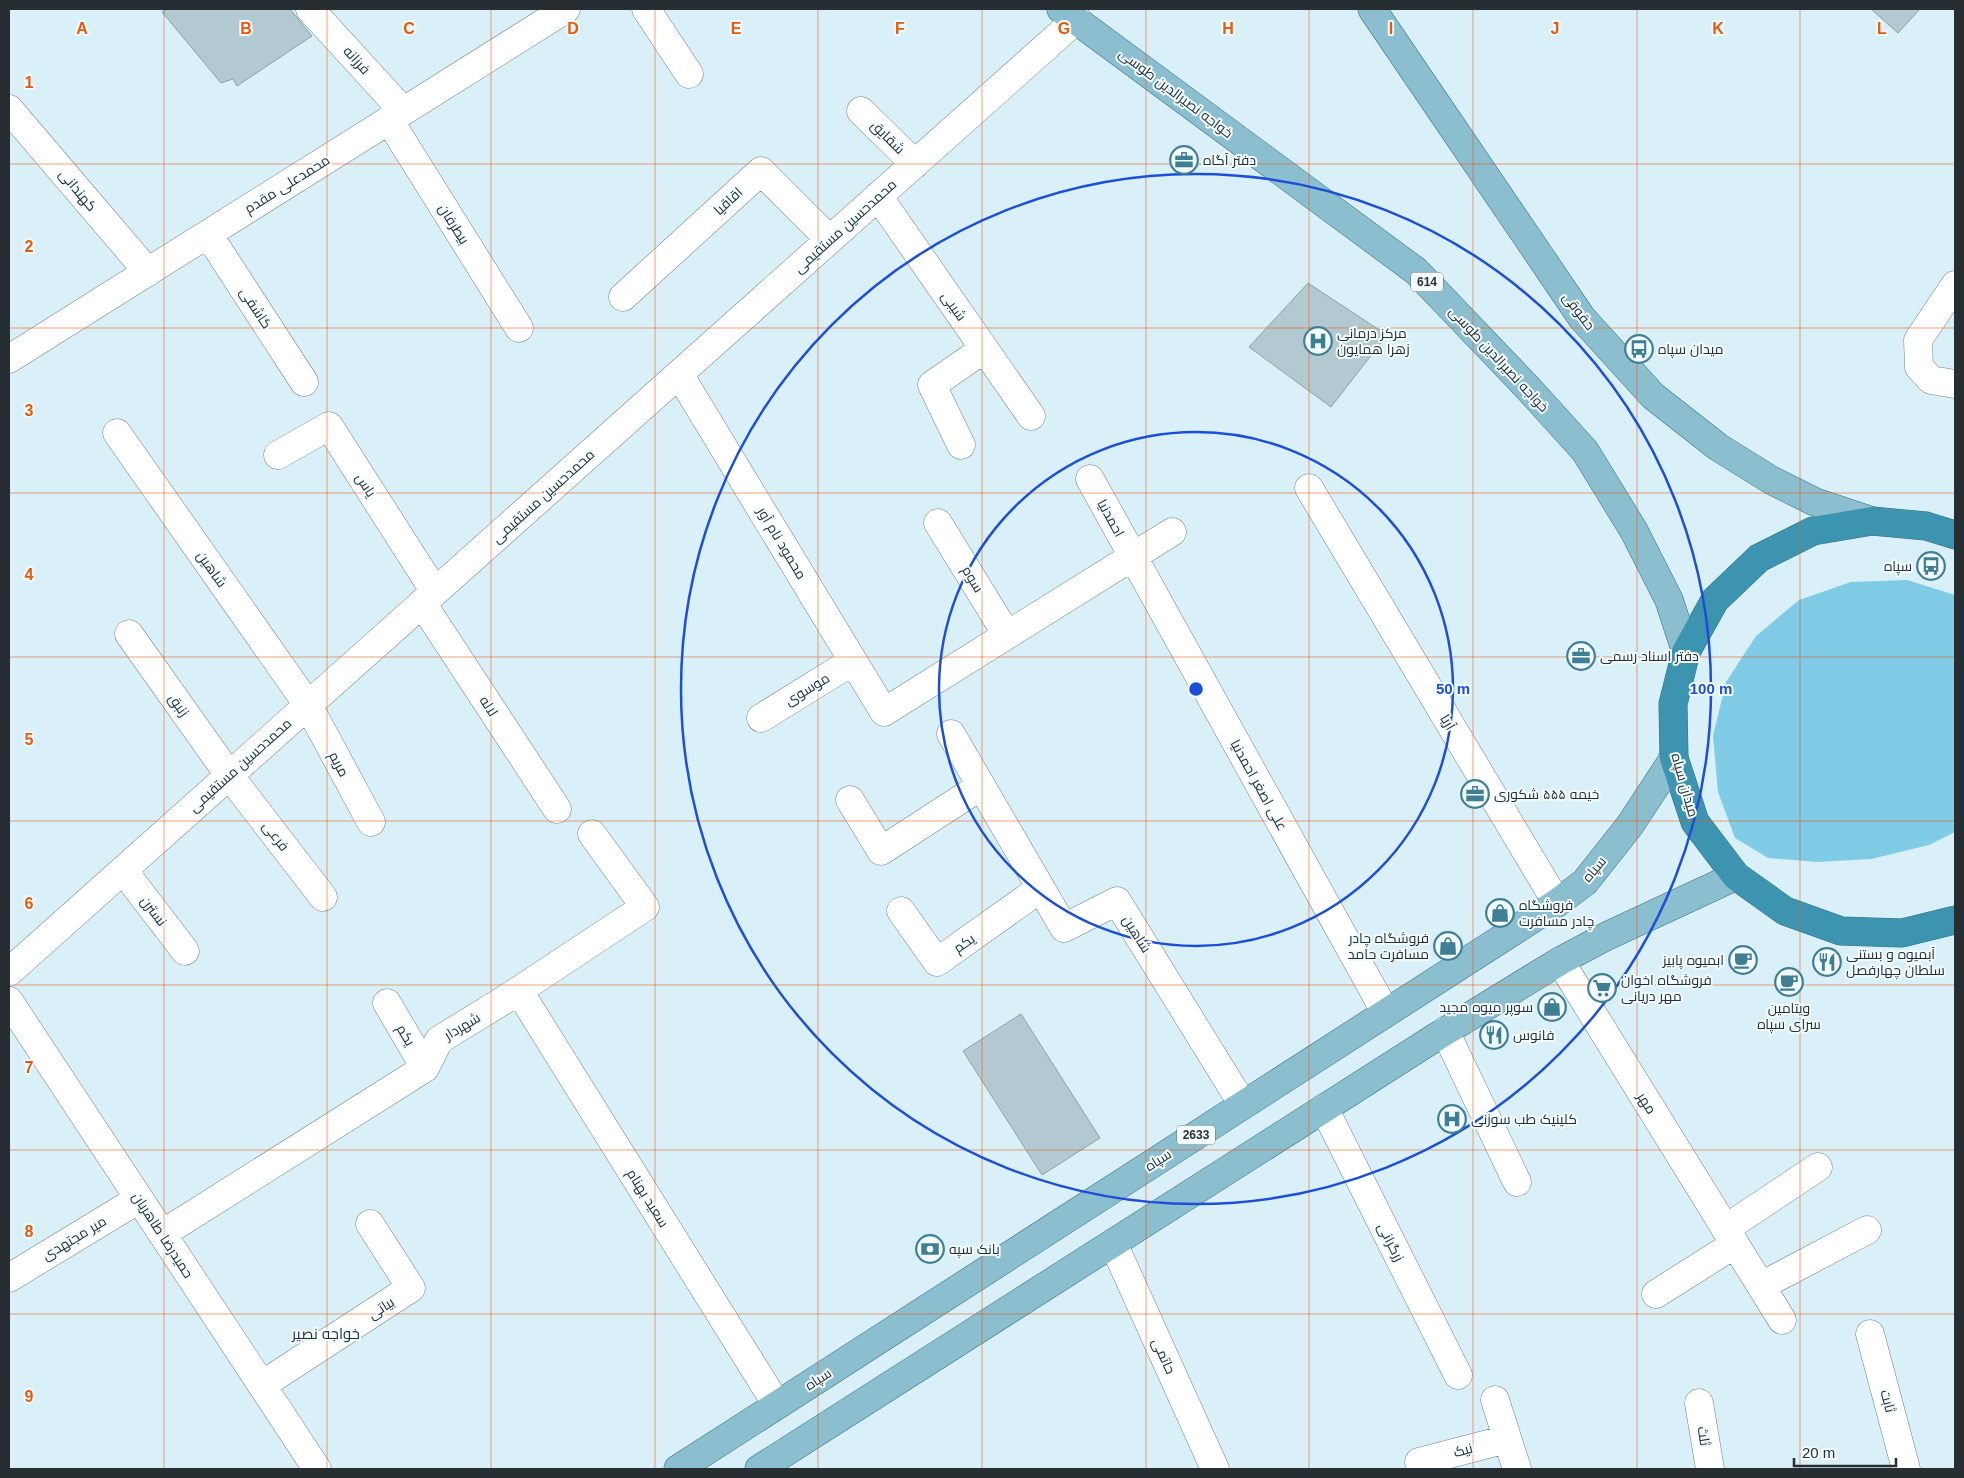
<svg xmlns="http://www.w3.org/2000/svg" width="1964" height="1478" font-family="Arial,Cairo,sans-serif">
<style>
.green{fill:#80cbe5}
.building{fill:#b3c9d1;stroke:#8ca1a9}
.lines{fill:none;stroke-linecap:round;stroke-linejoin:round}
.minor-casing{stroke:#6f838b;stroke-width:29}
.major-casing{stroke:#357084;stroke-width:29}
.highway-casing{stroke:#357084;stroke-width:29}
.minor{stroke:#fff;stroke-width:28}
.major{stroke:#8bbfd0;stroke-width:28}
.highway{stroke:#3d94b0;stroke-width:28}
.grid{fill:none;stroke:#e8590c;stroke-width:1;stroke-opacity:0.55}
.ring{fill:none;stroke:#1d4ed8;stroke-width:2.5}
.labels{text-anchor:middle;stroke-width:4;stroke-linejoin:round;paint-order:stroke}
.shield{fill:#f1fbfe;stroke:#636c6e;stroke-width:1}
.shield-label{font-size:12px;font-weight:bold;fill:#262e31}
.street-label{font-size:14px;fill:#262e31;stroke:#f1fbfe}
.poi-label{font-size:14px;fill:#262e31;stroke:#f1fbfe;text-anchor:start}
.neighbourhood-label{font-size:15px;fill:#262e31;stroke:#f1fbfe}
.grid-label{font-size:16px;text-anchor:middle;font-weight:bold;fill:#e8590c;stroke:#f1fbfe;stroke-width:4;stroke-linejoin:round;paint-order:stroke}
.centre{fill:#1d4ed8;stroke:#f1fbfe;stroke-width:2.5}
.ring-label{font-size:15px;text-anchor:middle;font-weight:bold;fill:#1d4ed8;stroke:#f1fbfe;stroke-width:4;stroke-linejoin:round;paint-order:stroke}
</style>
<rect width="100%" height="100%" fill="#d9f0f8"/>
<path class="green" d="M1907,580l48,15v237l-26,13 -58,14 -53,3 -50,-4 -33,-20 -17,-46 -5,-56 13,-54 30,-46 43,-36 52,-18z"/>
<path class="building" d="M167,9h123l22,27 -75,50 -4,-7 -12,4 -59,-71z
M1871,9h49l-22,24z
M1308,283l79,52 -56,72 -82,-60z
M1021,1014l79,124 -58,37 -79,-124z"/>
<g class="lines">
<defs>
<path id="minor" d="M310,9l93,102
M646,9l43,65
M9,109l139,163
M861,111l54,53
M389,120l130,208
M878,196l153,220
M208,234l96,148
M1955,285l-37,55 1,27 12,13 24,4
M623,297l138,-126 68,68
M9,359l557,-350
M679,374l205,338 288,-180
M117,433l191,272 63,117
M961,445l-29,-60 52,-36
M278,455l51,-29 106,166
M1090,479l296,534
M1309,488l248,415
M938,523l69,112
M422,603l135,206
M129,634l100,141 94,122
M761,718l92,-57
M951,734l113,194 53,-27 126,204
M850,800l31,51 100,-65
M123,870l62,81
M901,911l36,51 104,-74
M1560,961l222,359
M9,972l1068,-953
M519,991l258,414
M9,1001l308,468
M387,1003l38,65
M1445,1031l72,151
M1324,1108l134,267
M1725,1229l93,-62
M162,1234l263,-166 14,-28 70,-43 136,-90 -53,-73
M1113,1243l102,226
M9,1278l130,-79
M1761,1286l106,-56
M1656,1294l79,-50
M1870,1334l36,135
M262,1385l149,-97 -41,-64
M1495,1400l22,69
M1699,1403l11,66
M1419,1462l88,-23"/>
<path id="major" d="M1061,9l355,262 110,115 59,65 49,80 35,69 17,52
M1372,9l210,309 71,78 65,51 53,33 44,22 57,19
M678,1469l879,-566 28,-21 45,-57 44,-67
M759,1469l677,-432 124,-76 47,-25 129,-60"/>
<path id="highway" d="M1955,535l-29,-9 -54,-5 -59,10 -54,27 -44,42 -29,52 -13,52 1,54 21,64 41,54 49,35 56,20 61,2 53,-13"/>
</defs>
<use href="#minor" class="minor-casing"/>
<use href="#major" class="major-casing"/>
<use href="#highway" class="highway-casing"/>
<use href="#minor" class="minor"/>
<use href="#major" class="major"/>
<use href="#highway" class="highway"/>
</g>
<path class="grid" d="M164,9v1460M327,9v1460M491,9v1460M655,9v1460M818,9v1460M982,9v1460M1146,9v1460M1309,9v1460M1473,9v1460M1637,9v1460M1800,9v1460M9,164h1946M9,328h1946M9,493h1946M9,657h1946M9,821h1946M9,985h1946M9,1150h1946M9,1314h1946"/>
<g class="ring">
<circle cx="1196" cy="689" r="257"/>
<circle cx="1196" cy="689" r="515"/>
</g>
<defs>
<symbol id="office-ring" viewBox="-11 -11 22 22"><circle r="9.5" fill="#f1fbfe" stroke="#3f7e93" stroke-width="1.5"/><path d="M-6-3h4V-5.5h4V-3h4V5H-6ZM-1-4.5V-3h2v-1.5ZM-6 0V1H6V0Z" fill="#3f7e93"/></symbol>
<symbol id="hospital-ring" viewBox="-11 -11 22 22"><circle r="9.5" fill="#f1fbfe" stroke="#3f7e93" stroke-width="1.5"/><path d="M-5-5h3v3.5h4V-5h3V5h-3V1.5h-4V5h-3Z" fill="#3f7e93"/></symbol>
<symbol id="bus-ring" viewBox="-11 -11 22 22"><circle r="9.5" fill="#f1fbfe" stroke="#3f7e93" stroke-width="1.5"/><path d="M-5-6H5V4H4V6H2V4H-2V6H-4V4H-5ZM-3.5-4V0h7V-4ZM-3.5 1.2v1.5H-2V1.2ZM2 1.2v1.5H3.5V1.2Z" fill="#3f7e93"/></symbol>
<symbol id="shop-ring" viewBox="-11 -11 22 22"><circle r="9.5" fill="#f1fbfe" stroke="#3f7e93" stroke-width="1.5"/><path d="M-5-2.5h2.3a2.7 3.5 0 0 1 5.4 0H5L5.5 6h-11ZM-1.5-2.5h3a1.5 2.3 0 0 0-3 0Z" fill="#3f7e93"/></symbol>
<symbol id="cafe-ring" viewBox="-11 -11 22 22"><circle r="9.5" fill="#f1fbfe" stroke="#3f7e93" stroke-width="1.5"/><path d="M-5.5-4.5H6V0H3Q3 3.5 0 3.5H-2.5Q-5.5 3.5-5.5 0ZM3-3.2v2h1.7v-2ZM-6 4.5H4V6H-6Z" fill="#3f7e93"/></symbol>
<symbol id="restaurant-ring" viewBox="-11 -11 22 22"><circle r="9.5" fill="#f1fbfe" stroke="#3f7e93" stroke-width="1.5"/><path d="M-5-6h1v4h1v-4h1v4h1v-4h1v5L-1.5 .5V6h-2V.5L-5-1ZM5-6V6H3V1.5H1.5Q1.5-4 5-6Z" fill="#3f7e93"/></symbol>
<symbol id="supermarket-ring" viewBox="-11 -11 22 22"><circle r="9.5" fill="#f1fbfe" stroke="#3f7e93" stroke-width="1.5"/><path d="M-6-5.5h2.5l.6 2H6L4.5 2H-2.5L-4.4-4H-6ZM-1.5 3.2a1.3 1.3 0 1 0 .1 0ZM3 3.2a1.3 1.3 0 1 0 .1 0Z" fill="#3f7e93"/></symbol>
<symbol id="bank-ring" viewBox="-11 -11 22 22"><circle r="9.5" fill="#f1fbfe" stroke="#3f7e93" stroke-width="1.5"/><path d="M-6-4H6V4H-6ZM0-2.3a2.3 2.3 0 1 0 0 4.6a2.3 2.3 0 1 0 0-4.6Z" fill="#3f7e93"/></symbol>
</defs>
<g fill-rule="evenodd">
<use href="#office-ring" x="1168" y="144" width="32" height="32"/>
<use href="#hospital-ring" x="1302" y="325" width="32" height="32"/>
<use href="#bus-ring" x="1623" y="333" width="32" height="32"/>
<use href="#bus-ring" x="1915" y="550" width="32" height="32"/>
<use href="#office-ring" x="1565" y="640" width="32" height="32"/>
<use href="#office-ring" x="1459" y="778" width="32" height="32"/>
<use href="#shop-ring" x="1484" y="897" width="32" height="32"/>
<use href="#shop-ring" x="1432" y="930" width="32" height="32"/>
<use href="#cafe-ring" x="1727" y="944" width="32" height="32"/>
<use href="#restaurant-ring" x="1811" y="946" width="32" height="32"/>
<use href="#cafe-ring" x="1773" y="966" width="32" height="32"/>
<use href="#supermarket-ring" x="1586" y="972" width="32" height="32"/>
<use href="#shop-ring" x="1536" y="991" width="32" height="32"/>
<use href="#restaurant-ring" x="1478" y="1019" width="32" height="32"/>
<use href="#hospital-ring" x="1436" y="1103" width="32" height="32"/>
<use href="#bank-ring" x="914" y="1233" width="32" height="32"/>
</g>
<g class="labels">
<g class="shield">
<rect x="1411" y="272.5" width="32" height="19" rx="4"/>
<rect x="1177" y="1125.5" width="38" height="19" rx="4"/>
</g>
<g class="shield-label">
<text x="1427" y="286">614</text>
<text x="1196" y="1139">2633</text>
</g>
<g class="street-label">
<text transform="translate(357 60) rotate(48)" y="5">فرزانه</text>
<text transform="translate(1176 93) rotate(37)" y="5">خواجه نصیرالدین طوسی</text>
<text transform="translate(888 137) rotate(45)" y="5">شقایق</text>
<text transform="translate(287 184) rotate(-32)" y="5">محمدعلی مقدم</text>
<text transform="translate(78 190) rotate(50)" y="5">کهندانی</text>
<text transform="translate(728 201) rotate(-43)" y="5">اقاقیا</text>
<text transform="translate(454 224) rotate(58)" y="5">بیطرفان</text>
<text transform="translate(845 226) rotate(-42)" y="5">محمدحسین مستقیمی</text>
<text transform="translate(954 306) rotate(55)" y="5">شیبی</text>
<text transform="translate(256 308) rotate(57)" y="5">کاشفی</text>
<text transform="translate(1579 311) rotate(53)" y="5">حقوقی</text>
<text transform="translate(1499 359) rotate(47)" y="5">خواجه نصیرالدین طوسی</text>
<text transform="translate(366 485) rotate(57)" y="5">یاس</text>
<text transform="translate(543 496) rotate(-42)" y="5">محمدحسین مستقیمی</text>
<text transform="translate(1111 518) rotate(61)" y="5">احمدنیا</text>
<text transform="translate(782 543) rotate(59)" y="5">محمود نام آور</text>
<text transform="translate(212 569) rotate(55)" y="5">شاهین</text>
<text transform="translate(973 579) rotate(59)" y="5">سوم</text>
<text transform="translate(807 689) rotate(-31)" y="5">موسوی</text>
<text transform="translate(179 705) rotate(55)" y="5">زنبق</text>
<text transform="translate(489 706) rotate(57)" y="5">لاله</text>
<text transform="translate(1448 722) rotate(59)" y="5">آریا</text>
<text transform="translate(339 764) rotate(62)" y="5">مریم</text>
<text transform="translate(240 765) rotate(-42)" y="5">محمدحسین مستقیمی</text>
<text transform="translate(1259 785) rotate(61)" y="5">علی اصغر احمدنیا</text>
<text transform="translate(1685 785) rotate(74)" y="5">میدان سپاه</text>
<text transform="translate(276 836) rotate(52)" y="5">فرعی</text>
<text transform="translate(1594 869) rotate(-50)" y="5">سپاه</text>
<text transform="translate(154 911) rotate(53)" y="5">نسترن</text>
<text transform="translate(1137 934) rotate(58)" y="5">شاهین</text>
<text transform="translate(964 943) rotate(-35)" y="5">یکم</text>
<text transform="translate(462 1026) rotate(-31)" y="5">شهردار</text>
<text transform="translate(406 1035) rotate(60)" y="5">یکم</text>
<text transform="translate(1647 1103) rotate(58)" y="5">مهر</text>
<text transform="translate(1158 1160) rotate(-33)" y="5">سپاه</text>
<text transform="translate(648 1198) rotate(58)" y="5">سعید بهنام</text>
<text transform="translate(163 1235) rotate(57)" y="5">حمیدرضا طاهریان</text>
<text transform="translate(74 1238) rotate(-31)" y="5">میر مجتهدی</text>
<text transform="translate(1391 1242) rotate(63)" y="5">زرگرانی</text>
<text transform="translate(381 1308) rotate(-33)" y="5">بیاتی</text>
<text transform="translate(1164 1356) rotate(66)" y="5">حاتمی</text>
<text transform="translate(818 1379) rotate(-33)" y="5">سپاه</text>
<text transform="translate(1888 1401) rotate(75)" y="5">ثابت</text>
<text transform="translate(1704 1436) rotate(81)" y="5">ثلث</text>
<text transform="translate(1463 1450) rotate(-15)" y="5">نیک</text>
</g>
<g class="poi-label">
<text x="1203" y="165">دفتر آگاه</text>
<text x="1337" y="338">مرکز درمانی<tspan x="1337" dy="16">زهرا همایون</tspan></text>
<text x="1658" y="354">میدان سپاه</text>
<text x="1912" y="571" text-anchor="end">سپاه</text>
<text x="1600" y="661">دفتر اسناد رسمی</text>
<text x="1494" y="799">خیمه ۵۵۵ شکوری</text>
<text x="1519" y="910">فروشگاه<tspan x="1519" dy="16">چادر مسافرت</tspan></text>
<text x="1429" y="943" text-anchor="end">فروشگاه چادر<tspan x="1429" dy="16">مسافرت حامد</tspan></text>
<text x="1846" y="959">آبمیوه و بستنی<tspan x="1846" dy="16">سلطان چهارفصل</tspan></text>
<text x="1724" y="965" text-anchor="end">ابمیوه پابیز</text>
<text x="1621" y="985">فروشگاه اخوان<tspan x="1621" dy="16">مهر دریانی</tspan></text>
<text x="1533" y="1012" text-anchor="end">سوپر میوه مجید</text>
<text x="1789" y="1013" text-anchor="middle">ویتامین<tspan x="1789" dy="16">سرای سپاه</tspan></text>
<text x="1513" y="1040">فانوس</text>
<text x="1471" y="1124">کلینیک طب سوزنی</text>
<text x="949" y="1254">بانک سپه</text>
</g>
<g class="neighbourhood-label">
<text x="326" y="1339">خواجه نصیر</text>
</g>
</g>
<g class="grid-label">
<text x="82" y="34">A</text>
<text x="246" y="34">B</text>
<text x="409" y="34">C</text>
<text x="573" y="34">D</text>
<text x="736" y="34">E</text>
<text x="900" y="34">F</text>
<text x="1064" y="34">G</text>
<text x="1228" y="34">H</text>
<text x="1391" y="34">I</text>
<text x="1555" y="34">J</text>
<text x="1718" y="34">K</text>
<text x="1882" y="34">L</text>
<text x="29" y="88">1</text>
<text x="29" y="252">2</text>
<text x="29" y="416">3</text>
<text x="29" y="580">4</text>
<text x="29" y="745">5</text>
<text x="29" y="909">6</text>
<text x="29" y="1073">7</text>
<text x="29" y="1237">8</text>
<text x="29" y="1402">9</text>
</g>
<circle cx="1196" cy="689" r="8" class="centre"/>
<g class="ring-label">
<text x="1453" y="694">50 m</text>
<text x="1711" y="694">100 m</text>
</g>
<rect width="1964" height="1478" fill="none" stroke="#262e31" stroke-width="20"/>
<path d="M1794 1458v8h102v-8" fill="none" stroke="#262e31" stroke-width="2.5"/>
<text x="1802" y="1458" font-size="15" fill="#262e31" stroke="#f1fbfe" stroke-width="4" paint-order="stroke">20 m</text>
</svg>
